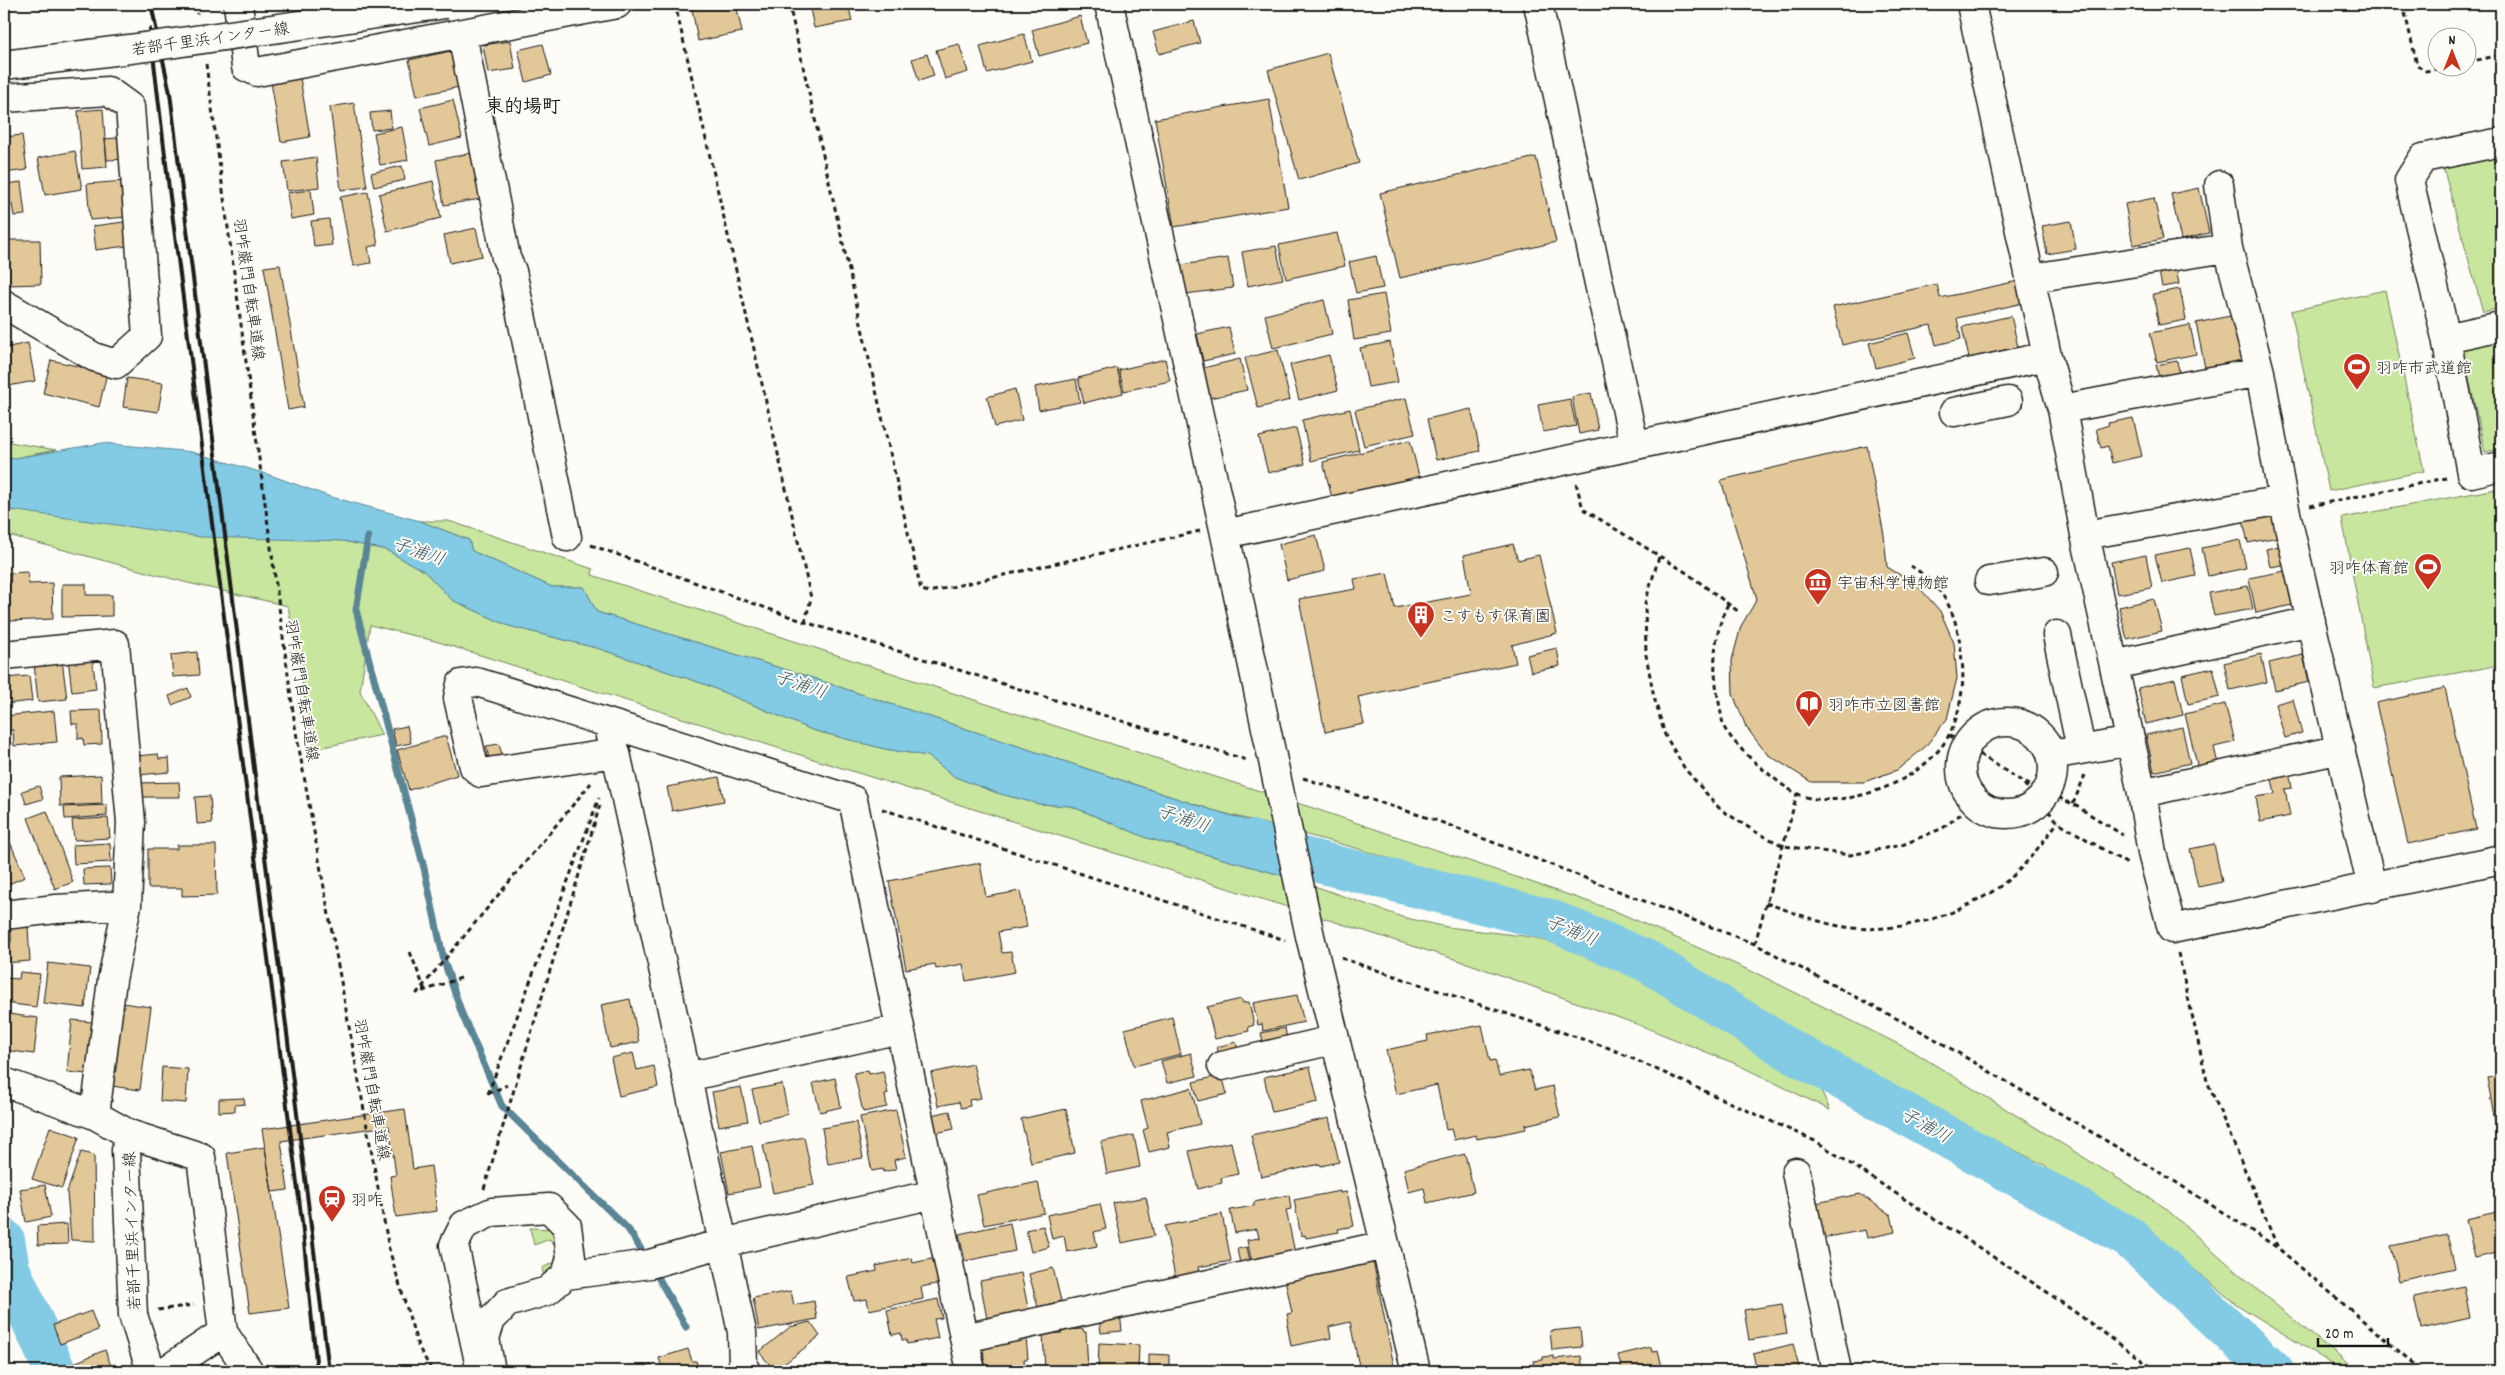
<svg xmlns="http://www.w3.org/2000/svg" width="2505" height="1375" font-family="Dekko,'Klee One',sans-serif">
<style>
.green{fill:#c8e69e;stroke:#72815d}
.water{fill:#83cbe4;stroke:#5a8594}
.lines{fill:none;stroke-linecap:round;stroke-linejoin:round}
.stream{stroke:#5a8594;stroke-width:7}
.river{stroke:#83cbe4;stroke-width:42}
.building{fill:#e2c898;stroke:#1c1c1c}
.minor-casing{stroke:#1c1c1c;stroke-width:31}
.major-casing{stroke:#1c1c1c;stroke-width:31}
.path{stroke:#1c1c1c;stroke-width:3;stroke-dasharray:5 4;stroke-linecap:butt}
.minor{stroke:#fdfcf7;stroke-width:28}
.major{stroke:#fdfcf7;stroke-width:28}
.rail{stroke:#1c1c1c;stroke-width:4}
.major-bridge-casing{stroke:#1c1c1c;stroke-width:31;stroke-linecap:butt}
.major-bridge{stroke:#fdfcf7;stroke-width:28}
.labels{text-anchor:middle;stroke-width:4;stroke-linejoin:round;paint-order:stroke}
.street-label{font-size:16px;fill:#1c1c1c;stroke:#fdfcf7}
.poi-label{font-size:16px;fill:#1c1c1c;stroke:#fdfcf7;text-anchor:start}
.water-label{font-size:18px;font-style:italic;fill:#405962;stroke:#fdfcf7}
.quarter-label{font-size:19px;font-weight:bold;fill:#1c1c1c;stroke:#fdfcf7}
</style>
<rect width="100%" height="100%" fill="#fdfcf7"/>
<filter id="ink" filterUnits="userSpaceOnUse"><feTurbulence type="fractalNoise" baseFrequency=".02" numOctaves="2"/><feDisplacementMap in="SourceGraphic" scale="10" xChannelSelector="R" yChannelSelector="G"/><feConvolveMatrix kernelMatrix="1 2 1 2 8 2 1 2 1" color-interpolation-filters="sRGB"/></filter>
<g filter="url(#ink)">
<path class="green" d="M2501,156v152l-18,4 -40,-145z
M2385,290l39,181 -95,20 -38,-180z
M2501,333v116l-16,3 -24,-110z
M4,441l52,9 -52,10z
M2501,488v177l-127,23 -32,-170z
M4,509l78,10 261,22 43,9 38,21 28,29 57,26 91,23 104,35 108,46 73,19 43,7 27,21 42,16 42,11 32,2 76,32 145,40 110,39 45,10 85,10 57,16 52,22 180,115 9,20 -94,-46 -97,-39 -169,-61 -1035,-323 -65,-16 -10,66 22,44 -68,14 -26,-143 -100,-23 -184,-49z
M420,521h29l144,48 -1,6 407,133 314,100 300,102 147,65 154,77 250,155 96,85 97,79h-14l-107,-67 -99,-82h-17l-66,-41 -8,-15 -263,-132 -28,-27 -21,-7 -101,-59 -132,-48 -149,-46 -140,-37 -412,-136 -203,-62 -13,-25h-32l-80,-36 -3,-11z
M530,1228l24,1 13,29 -22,23 -3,-13 13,-6 1,-14 -6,-9 -16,6z"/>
<path class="water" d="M103,443l89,9 78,23 58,21 92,25 49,19 3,11 80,36h32l13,25 203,62 412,136 69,20 11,48 -145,-40 -76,-32 -32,-2 -42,-11 -42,-16 -27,-21 -43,-7 -73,-19 -108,-46 -104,-35 -91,-23 -57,-26 -28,-29 -38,-21 -43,-9 -141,-4 -198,-28v-49z"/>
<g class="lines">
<path class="stream" d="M368,537l-12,73 68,258 20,93 18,53 40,92 126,123 18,28
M653,1268l33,59"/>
<path class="river" d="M1251,841l36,13 263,66 97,41 141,88 342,189 143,133
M4,1240l5,29 46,102"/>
</g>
<path class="building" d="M717,4h19l6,28 -44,9 -6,-32z
M809,4h39l4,17 -38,7z
M1080,16l7,27 -48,13 -7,-26z
M1194,21l6,22 -41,11 -6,-22z
M1024,34l8,27 -45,12 -7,-27z
M510,41l5,28 -27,4 -5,-28z
M543,44l8,31 -25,7 -8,-32z
M959,44l9,28 -23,7 -9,-29z
M451,51l8,36 -42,9 -8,-36z
M1328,53l31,110 -60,17 -31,-110z
M927,54l7,22 -15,5 -7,-22z
M300,78l10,59 -29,5 -10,-60z
M1269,99l19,108 -114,20 -19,-108z
M453,100l9,38 -33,8 -9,-38z
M354,103l13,84 -26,3 -11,-83z
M103,109l4,58 -25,2 -4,-58z
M390,111l2,17 -20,2 -2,-17z
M402,127l6,33 -28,5 -6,-32z
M22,135l5,35 -23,3v-36z
M127,137v22l-20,1 -2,-21z
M75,151l7,38 -37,6 -7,-37z
M472,153l9,46 -37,6 -8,-45z
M316,157l3,30 -32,4 -4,-29z
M1536,157l20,85 -156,36 -20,-85z
M402,166l3,14 -31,7 -3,-14z
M125,181l3,36 -38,3 -3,-36z
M433,181l8,37 -54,13 -8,-37z
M21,182l4,33 -11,1 -2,-12h-4l-2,-20z
M2199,188l10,45 -28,7 -10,-46z
M311,190l3,25 -23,4 -4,-26z
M368,192l10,53 -10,2 3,16 -18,3 -13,-69z
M2154,198l9,41 -30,6 -8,-41z
M329,219l3,26 -18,2 -3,-26z
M132,221l2,24 -38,5 -3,-24z
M2071,221l5,28 -29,5 -5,-28z
M476,228l6,28 -32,7 -6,-28z
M1337,233l8,33 -59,13 -7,-34z
M4,236l1,42h-1z
M7,240h33l1,44 -34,1z
M1276,246l7,33 -35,7 -6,-34z
M1376,256l7,32 -27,5 -7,-31z
M1228,258l5,30 -48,6 -4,-29z
M280,265l24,142 -16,3 -24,-143z
M2176,268l3,16 -17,3 -3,-15z
M2018,281l5,22 -66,15 4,21 -25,6 -5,-20 -89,20 -9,-38 104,-23 3,14z
M2180,289l6,31 -27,5 -6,-31z
M1384,294l7,40 -37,6 -6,-40z
M1324,300l8,34 -59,14 -8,-33z
M2235,315l9,45 -39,8 -9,-45z
M2011,316l7,31 -49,11 -7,-31z
M2190,325l6,29 -39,8 -7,-29z
M1229,327l6,27 -32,7 -6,-27z
M1908,333l7,25 -39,10 -7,-25z
M1390,342l8,40 -30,5 -8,-39z
M28,343l7,38 -27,5 -4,-38z
M1278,350l12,50 -32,8 -13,-50z
M1329,355l9,35 -39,10 -9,-35z
M1165,359l5,22 -46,10 -5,-21z
M1240,359l7,31 -37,8 -7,-30z
M51,360l56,13 -8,34 -56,-14z
M2177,361l4,20 -20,5 -5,-21z
M1117,368l6,25 -39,10 -6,-25z
M127,378l36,5 -5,29 -35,-5z
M1076,379l4,23 -41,8 -4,-23z
M1015,389l7,31 -27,7 -8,-30z
M1591,393l7,37 -19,4 -7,-37z
M1406,398l9,36 -51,12 -9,-36z
M1570,399l6,27 -33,6 -5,-27z
M1350,409l9,41 -48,11 -9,-41z
M1471,409l9,42 -44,9 -9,-41z
M2133,418l9,38 -30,7 -4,-17 -7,2 -5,-19 13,-4 -1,-2z
M1296,428l9,36 -37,9 -9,-36z
M1410,440l10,40 -87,22 -10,-40z
M1867,446l17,89 3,32 30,18 23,26 14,32 3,35 -10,41 -22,28 -28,23 -33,12h-53l-44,-28 -21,-27 -13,-33 -1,-34 9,-34 16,-27 -36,-119z
M2272,509l6,28 -30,6 -6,-27z
M1316,535l9,36 -38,9 -8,-36z
M2240,540l6,28 -38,8 -6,-28z
M1513,544l5,16 21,-5 18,78 -45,12 4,18 -158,34 6,27 -39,8 -26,-133 57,-10 -2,-10 33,-6 8,35 76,-14 -7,-39z
M2284,545l4,19 -18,3 -4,-18z
M2190,548l6,28 -34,7 -7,-28z
M2146,555l6,33 -35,6 -6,-32z
M2285,571l7,34 -36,8 -7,-35z
M28,572l1,12 23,-1 1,36 -43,2 -2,-48z
M62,584h24v11h26v21l-50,1z
M2248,586l5,23 -39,7 -5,-23z
M2154,599l8,32 -35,8 -8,-32z
M1557,648l3,18 -29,6 -4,-17z
M197,652l2,23 -26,2 -2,-22z
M2261,654l6,28 -37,8 -6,-27z
M92,655l4,34 -24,3 -4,-34z
M2303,655l6,27 -34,8 -6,-27z
M62,660l5,39 -29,3 -4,-39z
M2213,668l7,29 -32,7 -6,-29z
M29,676l3,25 -28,3v-26z
M2175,679l8,36 -37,9 -8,-36z
M188,688l3,9 -19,8 -3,-9z
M2445,688l31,141 -68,15 -32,-141z
M2293,699l9,34 -17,5 -10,-34z
M2225,704l10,38 -21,5 4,17 -20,5 -13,-55z
M101,710l1,34 -18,1 -1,-7 -5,1v-15h-6l-1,-13z
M54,711l3,31 -43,4 -1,-16 -6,1 3,33h-6v-48z
M407,726l4,17 -15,3 -4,-17z
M2182,727l8,36 -36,9 -8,-37z
M446,736l11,39 -48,15 -12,-40z
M499,744l3,11 -13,3 -3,-12z
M158,754l1,5 10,-1 1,14 -32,3 -2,-19z
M2289,771l3,17 -7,1 5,27 -30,6 -4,-25 19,-3 -4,-20z
M101,775l1,29 -42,2 -1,-29z
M719,777l5,24 -52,10 -5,-24z
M179,782l1,15h-42v-14z
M39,786l4,13 -17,5 -4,-13z
M210,796l2,27 -15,1 -2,-27z
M107,805v11l-42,3 -1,-12z
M47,811l26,71 -18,7 -27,-71z
M108,818l2,20 -36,2 -2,-20z
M4,828l21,49 -21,9z
M110,843l1,19 -37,2 -1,-19z
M2214,844l8,38 -24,5 -8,-38z
M177,845h39l1,50 -35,1v-8h-34v-39h29z
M980,863l6,34 34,-6 7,36 -29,5 4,21 9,-1 4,20 -49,9 -3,-17 -27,5 -1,-5 -29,5 -17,-88z
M110,868l1,16 -27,1 -1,-16z
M11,927h17l2,34 -26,2v-21h7z
M48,963l42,5 -5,40 -42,-5z
M20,972l20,2 -4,33 -32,-4v-25l15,1z
M1297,995l7,27 -41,9 -1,-7 -4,1 -5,-22z
M630,999l9,43 -29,6 -9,-43z
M1241,999l2,4 6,-1 5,23 -6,2 1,4 -34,8 -8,-32z
M122,1003l29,4 -11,83 -29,-4z
M8,1014l30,4 -4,36 -30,-4z
M1172,1017l9,37 -47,12 -9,-37z
M72,1020l20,2 -5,52 -20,-2z
M1482,1025l8,36 5,-1 4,16 30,-6 6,20 18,-4 7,31 -35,8 1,4 -49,10 -1,-4 -22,5 -3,-11 -5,1 -9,-45 -41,9 -10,-44 42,-9 -1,-6z
M1285,1028l3,17 -23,5 -4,-17z
M1236,1042l3,13 -19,4 -3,-12z
M633,1053l4,17 17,-4 4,21 -39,9 -8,-38z
M1191,1053l6,23 -30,7 -6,-22z
M973,1064l8,34 -12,2 1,6 -9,2 -2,-6 -21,4 -7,-33z
M162,1067l26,2 -2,34 -26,-2z
M1310,1067l8,35 -46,10 -8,-35z
M868,1070l1,4 14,-3 5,23 -3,1 2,12 -24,5 -9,-39z
M1222,1075l5,19 -29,7 -5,-19z
M2501,1075v51l-5,1 -9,-49z
M835,1078l6,29 -21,5 -7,-29z
M782,1084l6,30 -29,7 -7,-31z
M741,1087l7,34 -29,5 -7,-34z
M1191,1088l9,36 -33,8 3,15 -21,5 -6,-22 5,-2 -7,-27z
M244,1098l1,6 -10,1v6l-16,1v-13z
M405,1109l8,60 18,-3 6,45 -41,6 -6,-41 6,-1 -7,-49 -108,15 7,49 -16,2 -10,-63z
M1066,1109l9,44 -44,10 -10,-44z
M896,1110l10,47 -12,3 2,9 -13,3v-3l-11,2 -12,-54z
M950,1111l4,18 -19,4 -4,-18z
M1329,1118l10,44 -18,4 -1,-2 -59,13 -10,-42z
M856,1122l7,36 -35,6 -6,-36z
M50,1127l29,10 -17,51 -30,-9z
M1134,1135l6,32 -33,7 -6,-32z
M804,1137l10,48 -41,8 -10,-48z
M1231,1142l7,32 -17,4 1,5 -24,6 -9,-38z
M752,1146l8,41 -31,6 -8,-41z
M265,1147l24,161 -39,5 -23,-160z
M81,1152l13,3 1,86 -24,-1 -4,-48z
M1465,1154l9,38 -47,11 -3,-15 -15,4 -5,-23z
M1038,1182l6,31 -60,12 -7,-30z
M45,1185l6,32 -25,5 -6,-33z
M1340,1191v2l7,-1 7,34 -16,3 1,3 -33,6 -1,-3 -4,1 -7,-36z
M1860,1194l31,21 4,17 -28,6 -2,-8 -42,8 -7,-35z
M1289,1195l2,14 -5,1 9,43 -42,15 -6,-28 12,-2 -2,-9 -22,4 -5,-23 24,-4v-4z
M1146,1197l8,39 -32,7 -9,-40z
M1100,1204l6,25 -12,3 3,14 -30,6 -3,-16 -12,3 -5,-24z
M2501,1211v41l-26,6 -9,-39z
M1222,1214l9,47 -33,6 2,10 -24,5 -11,-56z
M1010,1223l5,28 -50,10 -6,-27z
M67,1224l1,20 -30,1 -1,-19z
M1043,1226l6,21 -18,5 -5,-22z
M2447,1234l8,34 -56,13 -8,-35z
M1247,1247l4,19 -10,2 -4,-19z
M1372,1256l23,115h-35l-10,-49 -21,5 2,11 -40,8 -4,-22 2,-1 -2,-9 5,-1 -8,-39z
M912,1258l1,5 23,-5 5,25 -20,4 2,12 -54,11 -2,-11 -13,2 -6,-24 29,-6 -1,-5z
M1053,1268l8,33 -23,6 -9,-33z
M1021,1273l9,45 -43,1 -7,-38z
M2464,1286l6,32 -49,11 -7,-32z
M791,1291l3,14 20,-4 3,18 -58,11 -6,-32z
M938,1299l4,19 -8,1 4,19 -31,6 -1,-4h-4l-1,-7 -9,2 -5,-25z
M1782,1304l5,30 -38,6 -5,-30z
M91,1311l7,19 -38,14 -7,-19z
M1120,1313l2,18 -21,2 -2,-18z
M810,1322l10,14 -45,35 -16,-19 31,-25z
M1580,1328l2,19 -30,3 -2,-19z
M1083,1329l1,3h2l2,38 -43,1 -2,-37 19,-1v-3z
M1026,1337l2,22h-4l1,12h-39l-4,-29z
M1099,1343l40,2 -1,26h-40z
M1793,1344l7,27h-43l-4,-17z
M1651,1347l1,5 6,-2 5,21h-41l-4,-16z
M688,1349l4,12h4l3,10h-36l-4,-13z
M105,1350l8,21h-36l-3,-8z
M1149,1354l20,1v16h-27v-4h7z
M1554,1356v3l27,-3 2,15h-49l-1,-10 10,-1v-3z
M2114,1360l14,11h-23z
M651,1365l4,6h-15z
M1325,1368v3h-33v-1z"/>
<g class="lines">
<defs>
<path id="minor" d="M238,4l8,63 11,5 360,-68
M1109,4l116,530 85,402 106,435
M1538,4l96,440
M1971,4l76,352 15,53 23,126 57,258 10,60 20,76 329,-70
M462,34l44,224 6,13 55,266
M4,98l104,-7 22,16 17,229 -31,28 -22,-7 -90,-53
M2501,142l-78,16 -14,22 37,158 25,135 30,-7
M2219,185l9,63 32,124 23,128 89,388
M2032,278l196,-30
M2446,338l55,-12
M2062,409l198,-37
M1954,412l54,-11
M1225,534l822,-178
M2085,535l198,-35
M1989,581l55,-9
M2057,635l24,114
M4,655l111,-11 16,178 -4,83 -15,75 -17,135
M2114,665l197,-44
M1961 768a46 46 0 1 1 92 0a46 46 0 1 1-92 0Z
M610,736l6,17 104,476 22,103 1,34 3,5
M616,753l-135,20 -7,-6 -16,-69 3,-14 16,-2 376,118 118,571
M2063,753l68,-12
M2142,793l199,-44
M4,915l52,-6 71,-4
M1222,1066l111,-26
M687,1077l213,-48
M129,1134l72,23 22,175 -58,39
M1796,1172l41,199
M566,1275l84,-11 73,-21 211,-49
M223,1332l26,39
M965,1338l420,-93
M481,1371l-27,-126 10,-20 28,-13 57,-4 18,18 4,32 -5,17 -19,16 -40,12 -16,17 -6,18 6,33"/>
<path id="major" d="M4,1082l91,33 34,19 -3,16 7,165 18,56"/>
</defs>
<use href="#minor" class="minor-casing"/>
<use href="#major" class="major-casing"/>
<path class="path" d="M195,4l2,10
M675,4l136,594 -6,24
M789,4l132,586 8,2 271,-61
M2403,4l14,61 9,6 17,-3
M2468,62l33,-7
M206,64l89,662 94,523 29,97 14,25
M1576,483l7,26 104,64 52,39
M2310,506l136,-28
M591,545l214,77 442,138
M1659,557l-14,46 1,52 8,42 11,38 20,34 35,40 34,22 30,15 66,9 52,-10 41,-17 33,-26
M1728,604c-16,32 -16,68 -8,103 1,6 2,16 5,22 11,17 29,33 45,46 13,11 28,22 46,24 46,5 111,-22 133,-64 11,-20 16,-52 13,-74 -4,-42 -13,-71 -51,-95
M1949,735l74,47 50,22 50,31
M1303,778l135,43 317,123 173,91 246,146 104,67
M2024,784l34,38 71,43
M2073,804l12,-29
M882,809l403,131
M1766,903c24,8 48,18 73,23 57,11 136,-13 178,-54 15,-15 28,-33 41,-50
M1755,944c13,-51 30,-100 42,-151
M410,952l15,38
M2178,953l29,128 71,167 144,123
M1341,958l268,90 208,94 230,150 110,79
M461,978l-44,15 174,-210
M488,1094l111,-296
M488,1094l19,-9
M484,1189l116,-384
M158,1310l36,-5"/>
<use href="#minor" class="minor"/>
<use href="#major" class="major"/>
<path class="rail" d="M151,4l19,89 159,1278
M150,29l19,160 133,1033 15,149"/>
<defs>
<path id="major-bridge" d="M4,65l157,-20 285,-41"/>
</defs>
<use href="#major-bridge" class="major-bridge-casing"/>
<use href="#major-bridge" class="major-bridge"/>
</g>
</g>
<defs>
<symbol id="stadium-pin" viewBox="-11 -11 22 30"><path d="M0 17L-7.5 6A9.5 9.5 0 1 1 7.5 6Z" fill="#c8321e" stroke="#fdfcf7"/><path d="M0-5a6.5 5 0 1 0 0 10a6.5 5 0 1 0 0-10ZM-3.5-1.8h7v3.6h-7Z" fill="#fff"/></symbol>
<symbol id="museum-pin" viewBox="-11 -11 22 30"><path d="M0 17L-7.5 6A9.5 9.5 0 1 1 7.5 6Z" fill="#c8321e" stroke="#fdfcf7"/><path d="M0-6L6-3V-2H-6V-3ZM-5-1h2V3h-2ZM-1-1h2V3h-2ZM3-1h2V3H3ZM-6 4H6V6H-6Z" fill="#fff"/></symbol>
<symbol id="building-pin" viewBox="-11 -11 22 30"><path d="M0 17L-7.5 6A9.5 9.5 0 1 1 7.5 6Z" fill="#c8321e" stroke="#fdfcf7"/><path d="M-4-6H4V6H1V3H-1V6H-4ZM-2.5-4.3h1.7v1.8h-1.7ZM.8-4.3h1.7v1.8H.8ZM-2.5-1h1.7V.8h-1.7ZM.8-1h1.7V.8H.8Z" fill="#fff"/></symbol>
<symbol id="library-pin" viewBox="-11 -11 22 30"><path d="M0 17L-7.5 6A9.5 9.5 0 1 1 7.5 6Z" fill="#c8321e" stroke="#fdfcf7"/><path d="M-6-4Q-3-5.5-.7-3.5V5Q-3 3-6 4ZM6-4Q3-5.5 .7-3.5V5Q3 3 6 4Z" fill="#fff"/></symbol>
<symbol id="station-pin" viewBox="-11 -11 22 30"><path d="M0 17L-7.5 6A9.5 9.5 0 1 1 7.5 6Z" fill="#c8321e" stroke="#fdfcf7"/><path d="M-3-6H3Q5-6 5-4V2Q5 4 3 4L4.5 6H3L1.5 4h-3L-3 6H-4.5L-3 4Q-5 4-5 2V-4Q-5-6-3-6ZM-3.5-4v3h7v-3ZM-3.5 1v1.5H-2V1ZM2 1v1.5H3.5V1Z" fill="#fff"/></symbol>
</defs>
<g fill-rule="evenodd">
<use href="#stadium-pin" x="2341" y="351" width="32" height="43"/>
<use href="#stadium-pin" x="2412" y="551" width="32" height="43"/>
<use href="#museum-pin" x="1802" y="566" width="32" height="43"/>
<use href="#building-pin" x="1405" y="599" width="32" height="43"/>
<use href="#library-pin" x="1793" y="688" width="32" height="43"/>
<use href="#station-pin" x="316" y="1183" width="32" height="43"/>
</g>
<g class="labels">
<g class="street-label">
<text transform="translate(210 38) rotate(-8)" y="6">若部千里浜インター線</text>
<text transform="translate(250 289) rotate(82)" y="6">羽咋巌門自転車道線</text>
<text transform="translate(303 690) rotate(81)" y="6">羽咋巌門自転車道線</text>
<text transform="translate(373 1089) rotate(80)" y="6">羽咋巌門自転車道線</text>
<text transform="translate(131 1231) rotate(-92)" y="6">若部千里浜インター線</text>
</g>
<g class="poi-label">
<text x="2376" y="373">羽咋市武道館</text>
<text x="2409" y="573" text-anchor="end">羽咋体育館</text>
<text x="1837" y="588">宇宙科学博物館</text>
<text x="1440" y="621">こすもす保育園</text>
<text x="1828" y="710">羽咋市立図書館</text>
<text x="351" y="1205">羽咋</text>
</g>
<g class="water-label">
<text transform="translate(419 551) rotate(19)" y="6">子浦川</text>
<text transform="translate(801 684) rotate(19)" y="6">子浦川</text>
<text transform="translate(1184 818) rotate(19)" y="6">子浦川</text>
<text transform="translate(1572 930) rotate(22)" y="6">子浦川</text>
<text transform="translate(1926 1125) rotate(29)" y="6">子浦川</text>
</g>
<g class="quarter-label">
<text x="523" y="112">東的場町</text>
</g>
</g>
<rect width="2505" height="1375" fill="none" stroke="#fdfcf7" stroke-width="20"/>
<rect x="10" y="10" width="2485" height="1355" fill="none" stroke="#1c1c1c" stroke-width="2" filter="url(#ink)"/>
<g transform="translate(2452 52)"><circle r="24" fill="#fdfcf7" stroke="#a3a29f"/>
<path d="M0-4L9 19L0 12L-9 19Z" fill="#c8321e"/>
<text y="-8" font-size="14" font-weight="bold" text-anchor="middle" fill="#1c1c1c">N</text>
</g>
<path d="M2318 1338v8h70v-8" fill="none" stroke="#1c1c1c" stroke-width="2.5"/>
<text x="2325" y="1338" font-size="15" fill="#1c1c1c" stroke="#fdfcf7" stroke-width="4" paint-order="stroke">20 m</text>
</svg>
